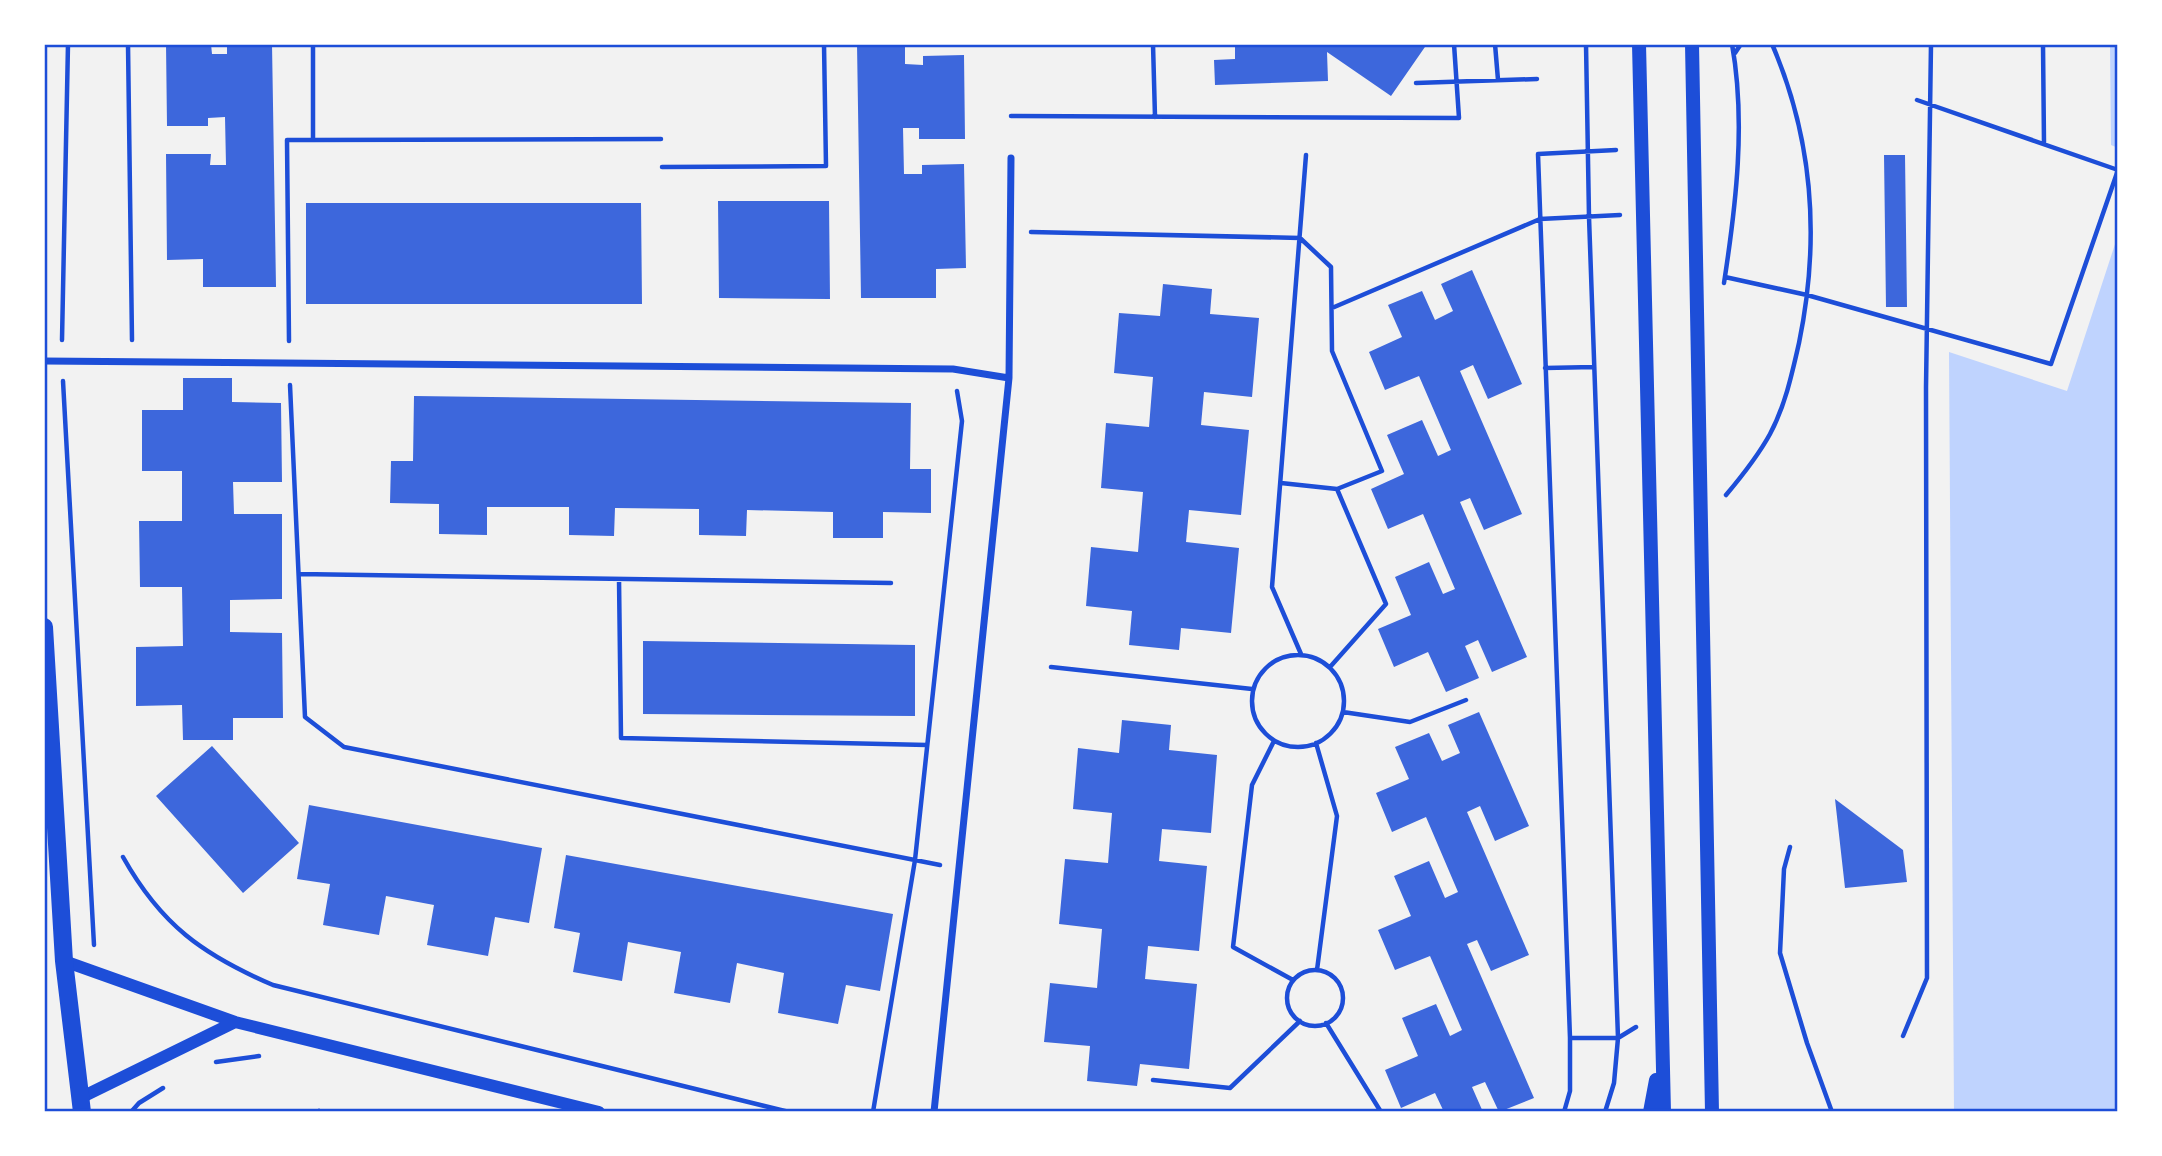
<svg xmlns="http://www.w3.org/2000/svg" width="2162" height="1156" font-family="Rubik,sans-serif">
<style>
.water{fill:#bfd3fe}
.building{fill:#3d67dc}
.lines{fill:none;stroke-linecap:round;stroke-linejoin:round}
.path{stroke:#1d4ed8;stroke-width:4.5}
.minor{stroke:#1d4ed8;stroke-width:7}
.tertiary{stroke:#1d4ed8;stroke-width:12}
.secondary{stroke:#1d4ed8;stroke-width:14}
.primary{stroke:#1d4ed8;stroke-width:18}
.neatline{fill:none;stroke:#1d4ed8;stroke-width:2.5}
</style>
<rect width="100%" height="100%" fill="#f2f2f2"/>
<path class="water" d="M2110,44h8v104l-7,-3z
M2118,235v877h-164l-5,-760 118,39z"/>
<path class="building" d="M166,44h45l1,10h15v-10h45l4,243h-73v-28l-36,1 -1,-106h45l-1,11h16l-1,-48 -17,1v8h-41z
M857,44h48v20l18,1v-9l41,-1 1,84h-46v-11h-16l1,46h18v-9l42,-1 2,104 -30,1v29h-75z
M1235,44h192l-36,52 -64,-44 1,29 -113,4 -1,-25 21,-1z
M1884,155h21l2,152h-21z
M718,201h111l1,98 -111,-1z
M306,203h335l1,101h-336z
M1472,270l50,114 -34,15 -15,-34 -13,6 62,143 -38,16 -14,-32 -10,4 67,155 -35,15 -14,-32 -13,6 14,32 -33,14 -18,-40 -34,15 -16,-38 33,-14 -16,-38 34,-15 14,32 12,-5 -32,-75 -35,15 -17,-40 33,-15 -17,-39 35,-15 16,36 13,-6 -32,-74 -34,14 -16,-38 33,-15 -14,-32 34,-14 13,29 18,-9 -12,-27z
M1163,284l49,5 -2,25 49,4 -7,79 -48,-5 -3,33 48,5 -8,85 -52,-5 -3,32 53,6 -8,85 -50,-5 -2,22 -50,-5 3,-34 -46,-5 5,-59 47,5 5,-60 -42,-4 5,-65 43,4 4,-50 -39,-4 5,-60 41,3z
M183,378h49v24l49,1 1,79h-49l1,32h48v85l-52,1v32l52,1 1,85h-50v22h-50l-1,-35 -46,1v-59l47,-1 -1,-59h-42l-1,-66h43v-50h-40v-61h41z
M414,396l497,7 -1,66h21v44l-48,-1v26h-50v-26l-86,-2 -1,26 -47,-1v-26l-84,-1 -1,28 -45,-1v-28h-82v28l-48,-1v-30l-49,-1 1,-42h22z
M643,641l272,4v71l-272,-2z
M1479,712l50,114 -34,15 -15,-35 -13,6 62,143 -38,16 -14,-31 -10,4 67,154 -35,14 -14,-30 -13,5 11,25h-39l-9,-19 -34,15 -16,-38 33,-14 -16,-38 34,-14 14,32 12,-6 -32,-74 -35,14 -17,-40 33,-14 -17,-40 35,-15 16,37 13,-6 -32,-75 -34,15 -16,-39 33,-14 -14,-32 34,-14 13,28 18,-8 -12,-28z
M1122,720l49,5 -2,25 48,5 -6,78 -49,-4 -3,32 48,5 -8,85 -51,-5 -3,33 52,5 -8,85 -49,-5 -3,22 -50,-5 3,-35 -46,-4 6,-59 47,5 5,-59 -43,-5 6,-65 43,4 4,-50 -39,-4 5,-61 41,5z
M212,746l87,97 -56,50 -87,-97z
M1835,799l68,51 4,32 -62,6z
M309,805l233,43 -13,75 -34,-6 -7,39 -61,-11 7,-40 -48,-9 -7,39 -56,-10 7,-41 -33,-5z
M566,855l327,59 -13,77 -34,-6 -8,39 -60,-11 6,-40 -47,-10 -7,40 -56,-10 7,-41 -53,-10 -6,39 -49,-9 7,-39 -26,-5z"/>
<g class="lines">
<path class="path" d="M128,44l4,296
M313,44v96l348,-1
M1153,44l2,73
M1495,44l3,36
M1586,44l3,173 29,821 -4,45 -9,29
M2043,44l1,100
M1735,53l6,-9
M1416,83l121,-4
M1011,116l448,2 -5,-74
M662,167l164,-1 -2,-122
M1031,232l269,6 31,29 1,84 50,120 -45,18 49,115 -56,63
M1725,277l82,18 244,69 67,-194 -201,-70
M1724,283c12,-78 22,-161 8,-239
M1332,308l208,-89 80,-4
M62,340l6,-296
M289,341l-2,-201h26
M1545,368l49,-1
M63,381l31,564
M290,385l15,332 39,30 596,118
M1281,483l56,6
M1726,495c16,-19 32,-39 44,-61 15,-28 22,-60 29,-91 21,-102 14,-204 -27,-299
M299,574l592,9
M619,579l2,159 306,7
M1301,654l-29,-67 34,-432
M1252 701a46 46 0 1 1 92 0a46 46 0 1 1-92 0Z
M1051,667l201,22
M1343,712l67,10 56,-22
M1274,741l-22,44 -19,162 60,33
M1316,743l21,73 -20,154
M1790,847l-6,22 -4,84 27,90 25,69
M123,857c38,68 80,98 150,128l516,127
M1287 998a28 28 0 1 1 56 0a28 28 0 1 1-56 0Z
M1326,1023l55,89
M1903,1036l24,-58 -1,-591 5,-343
M1570,1038h48l18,-11
M216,1062l43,-6
M1153,1080l77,8 70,-67
M131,1112l8,-9 24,-15
M318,1112l1,-1
M873,1112l42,-252 47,-439 -5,-30
M1564,1112l6,-21v-53l-32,-884 78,-4"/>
<path class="minor" d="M44,361l909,8 56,9 -75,734
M1009,378l2,-220"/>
<path class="tertiary" d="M64,961l171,61 364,90
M80,1098l155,-76"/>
<path class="secondary" d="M1639,44l25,1068
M1692,44l20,1068
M1650,1112l6,-32"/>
<path class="primary" d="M44,627l20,334 18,151"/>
</g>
<rect width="2162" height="1156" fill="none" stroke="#ffffff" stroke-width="91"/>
<rect x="46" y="46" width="2070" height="1064" class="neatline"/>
</svg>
